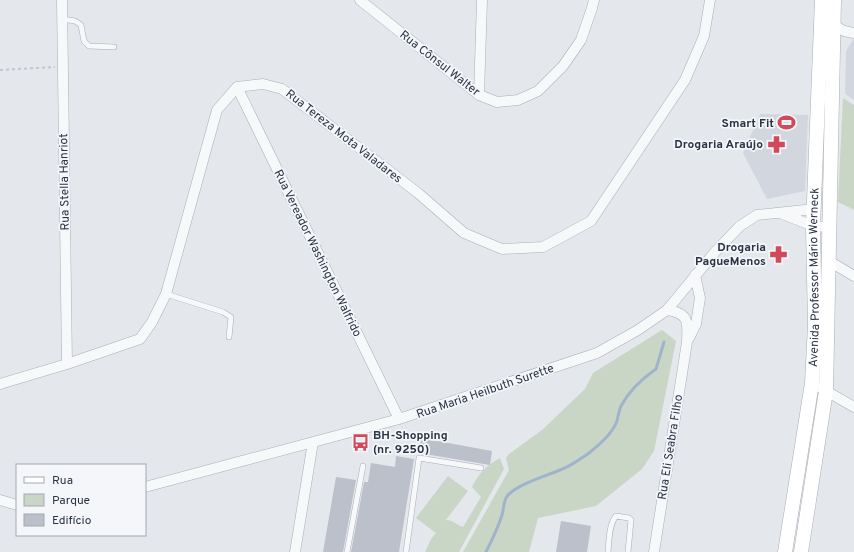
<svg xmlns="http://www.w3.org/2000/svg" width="854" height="552" font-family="Overpass,sans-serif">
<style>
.built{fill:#d2d6de}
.green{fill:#c9d6c5}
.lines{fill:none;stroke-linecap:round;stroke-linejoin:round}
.stream{stroke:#9fb4cc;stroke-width:3}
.building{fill:#bbc0ca}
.service-casing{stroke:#a9aeb7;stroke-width:6}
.minor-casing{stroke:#a9aeb7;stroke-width:11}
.secondary-casing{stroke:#a9aeb7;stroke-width:15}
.path{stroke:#c2c5cb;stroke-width:2;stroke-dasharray:3 3;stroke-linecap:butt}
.service{stroke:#f7f8fa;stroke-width:5}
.minor{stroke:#f7f8fa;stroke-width:10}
.secondary{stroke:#fff;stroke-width:14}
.labels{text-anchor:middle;stroke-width:3.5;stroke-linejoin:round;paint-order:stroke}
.street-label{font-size:12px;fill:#2b3445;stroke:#f4f6f9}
.poi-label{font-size:12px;font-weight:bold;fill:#2b3445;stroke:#f4f6f9;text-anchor:end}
</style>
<rect width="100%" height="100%" fill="#e4e7ec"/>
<path class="built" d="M854,38v62l-9,-6 1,-43z
M760,114l48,1 -3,76 -38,8 -24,-46z"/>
<path class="green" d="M843,98l11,7v105l-16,-8z
M662,330l14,11 -22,110 -12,18 -46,37 -58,12 -9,34h-66l46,-82 -3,-12 3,-4 33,-24 43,-41 8,-16z
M500,458l4,11 -45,83h-34l6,-13 5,-6 -20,-15 32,-42 20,15 -22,29c7,0 11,5 17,7l18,-30 -9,-10c7,-14 15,-22 28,-29z"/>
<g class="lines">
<path class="stream" d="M486,552c6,-12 12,-24 16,-37 2,-7 1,-14 6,-20 10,-11 38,-19 52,-25 11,-4 20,-11 29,-17 11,-9 23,-19 28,-32 1,-5 2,-10 4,-15 8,-15 22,-28 35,-37l8,-27"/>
</g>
<path class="building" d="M421,438l71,13 -2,14 -71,-12z
M396,456l18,3 -15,93h-48l13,-70h4l3,-19 24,4z
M336,477l20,3 -13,72h-20z
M561,521l30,5 -4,26h-31z"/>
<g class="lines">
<defs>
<path id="service" d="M62,19l13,2 6,4 3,16 5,5 25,1
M166,294l57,18 8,5 -2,20
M347,552l16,-86
M406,552l13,-94 62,10
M608,552c1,-11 1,-28 8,-36l13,2 2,2 -3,32"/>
<path id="minor" d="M62,0l5,364
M360,0l119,95 18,7 21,-2 20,-9 25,-25 18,-26 11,-32 2,-8
M829,24h3l12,7 10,2
M237,87l162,332
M479,95l3,-95
M780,213l33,13 16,1
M829,261l25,15
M689,338l7,-14 4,-26 -5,-23
M0,384l67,-20 73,-25 12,-17 14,-28 51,-184 20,-23 26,-3 19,5 136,104 46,40 38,16 41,-2 48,-26 94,-141 19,-44 6,-36
M821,388l33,19
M145,487l254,-68 198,-66 41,-23 29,-20 48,-58 25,-26 17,-11 57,-6
M0,500l17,5
M295,552l18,-110
M654,552l33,-210c1,-20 2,-29 -20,-32"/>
<g id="secondary">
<path id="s1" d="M785,552l27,-169 3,-58 -2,-99 9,-226"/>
<path d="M801,552l25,-161 8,-391"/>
</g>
</defs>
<use href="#service" class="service-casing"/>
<use href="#minor" class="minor-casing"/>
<use href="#secondary" class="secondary-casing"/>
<path class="path" d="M0,70l55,-3"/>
<use href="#service" class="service"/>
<use href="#minor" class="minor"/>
<use href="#secondary" class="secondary"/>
</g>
<defs>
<symbol id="stadium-bare" viewBox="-9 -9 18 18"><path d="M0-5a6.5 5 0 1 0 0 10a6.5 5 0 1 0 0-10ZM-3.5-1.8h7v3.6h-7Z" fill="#d1495b" stroke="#f4f6f9" stroke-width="2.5" paint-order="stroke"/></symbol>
<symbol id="pharmacy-bare" viewBox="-9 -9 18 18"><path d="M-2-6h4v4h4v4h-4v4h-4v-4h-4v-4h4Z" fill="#d1495b" stroke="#f4f6f9" stroke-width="2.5" paint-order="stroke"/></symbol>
<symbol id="bus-bare" viewBox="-9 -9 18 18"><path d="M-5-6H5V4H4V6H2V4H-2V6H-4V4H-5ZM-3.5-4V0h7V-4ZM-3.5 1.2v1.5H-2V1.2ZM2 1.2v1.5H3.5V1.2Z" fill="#d1495b" stroke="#f4f6f9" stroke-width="2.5" paint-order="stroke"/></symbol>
</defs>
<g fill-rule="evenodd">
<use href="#stadium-bare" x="774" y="110" width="25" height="25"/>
<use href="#pharmacy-bare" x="764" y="132" width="25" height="25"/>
<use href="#pharmacy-bare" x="766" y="242" width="25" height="25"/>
<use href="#bus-bare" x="348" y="430" width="25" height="25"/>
</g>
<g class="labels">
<g class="street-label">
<text transform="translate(440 63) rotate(38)" y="4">Rua Cônsul Walter</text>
<text transform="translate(344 136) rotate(38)" y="4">Rua Tereza Mota Valadares</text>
<text transform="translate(64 182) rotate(-91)" y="4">Rua Stella Hanriot</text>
<text transform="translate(318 253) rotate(64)" y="4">Rua Vereador Washington Walfrido</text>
<text dy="4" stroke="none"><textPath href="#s1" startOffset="277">Avenida Professor Mário Werneck</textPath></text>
<text transform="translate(485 391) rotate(-19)" y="4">Rua Maria Heilbuth Surette</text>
<text transform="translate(670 447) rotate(-81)" y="4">Rua Eli Seabra Filho</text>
</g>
<g class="poi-label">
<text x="774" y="127">Smart Fit</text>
<text x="763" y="148">Drogaria Araújo</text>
<text x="766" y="251">Drogaria<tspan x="766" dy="14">PagueMenos</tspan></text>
<text x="373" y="439" text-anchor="start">BH-Shopping<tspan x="373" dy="14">(nr. 9250)</tspan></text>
</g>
</g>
<rect x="16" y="464" width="130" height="72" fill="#f4f6f9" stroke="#a4a8b1"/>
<rect x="24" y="477" width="20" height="6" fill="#ffffff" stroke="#a4a8b1"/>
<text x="52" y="484" font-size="12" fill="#2b3445">Rua</text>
<rect x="24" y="494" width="20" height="12" fill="#c9d6c5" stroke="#a4a8b1"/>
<text x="52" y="504" font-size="12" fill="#2b3445">Parque</text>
<rect x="24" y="514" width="20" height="12" fill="#bbc0ca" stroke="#a4a8b1"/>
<text x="52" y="524" font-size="12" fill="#2b3445">Edifício</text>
</svg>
